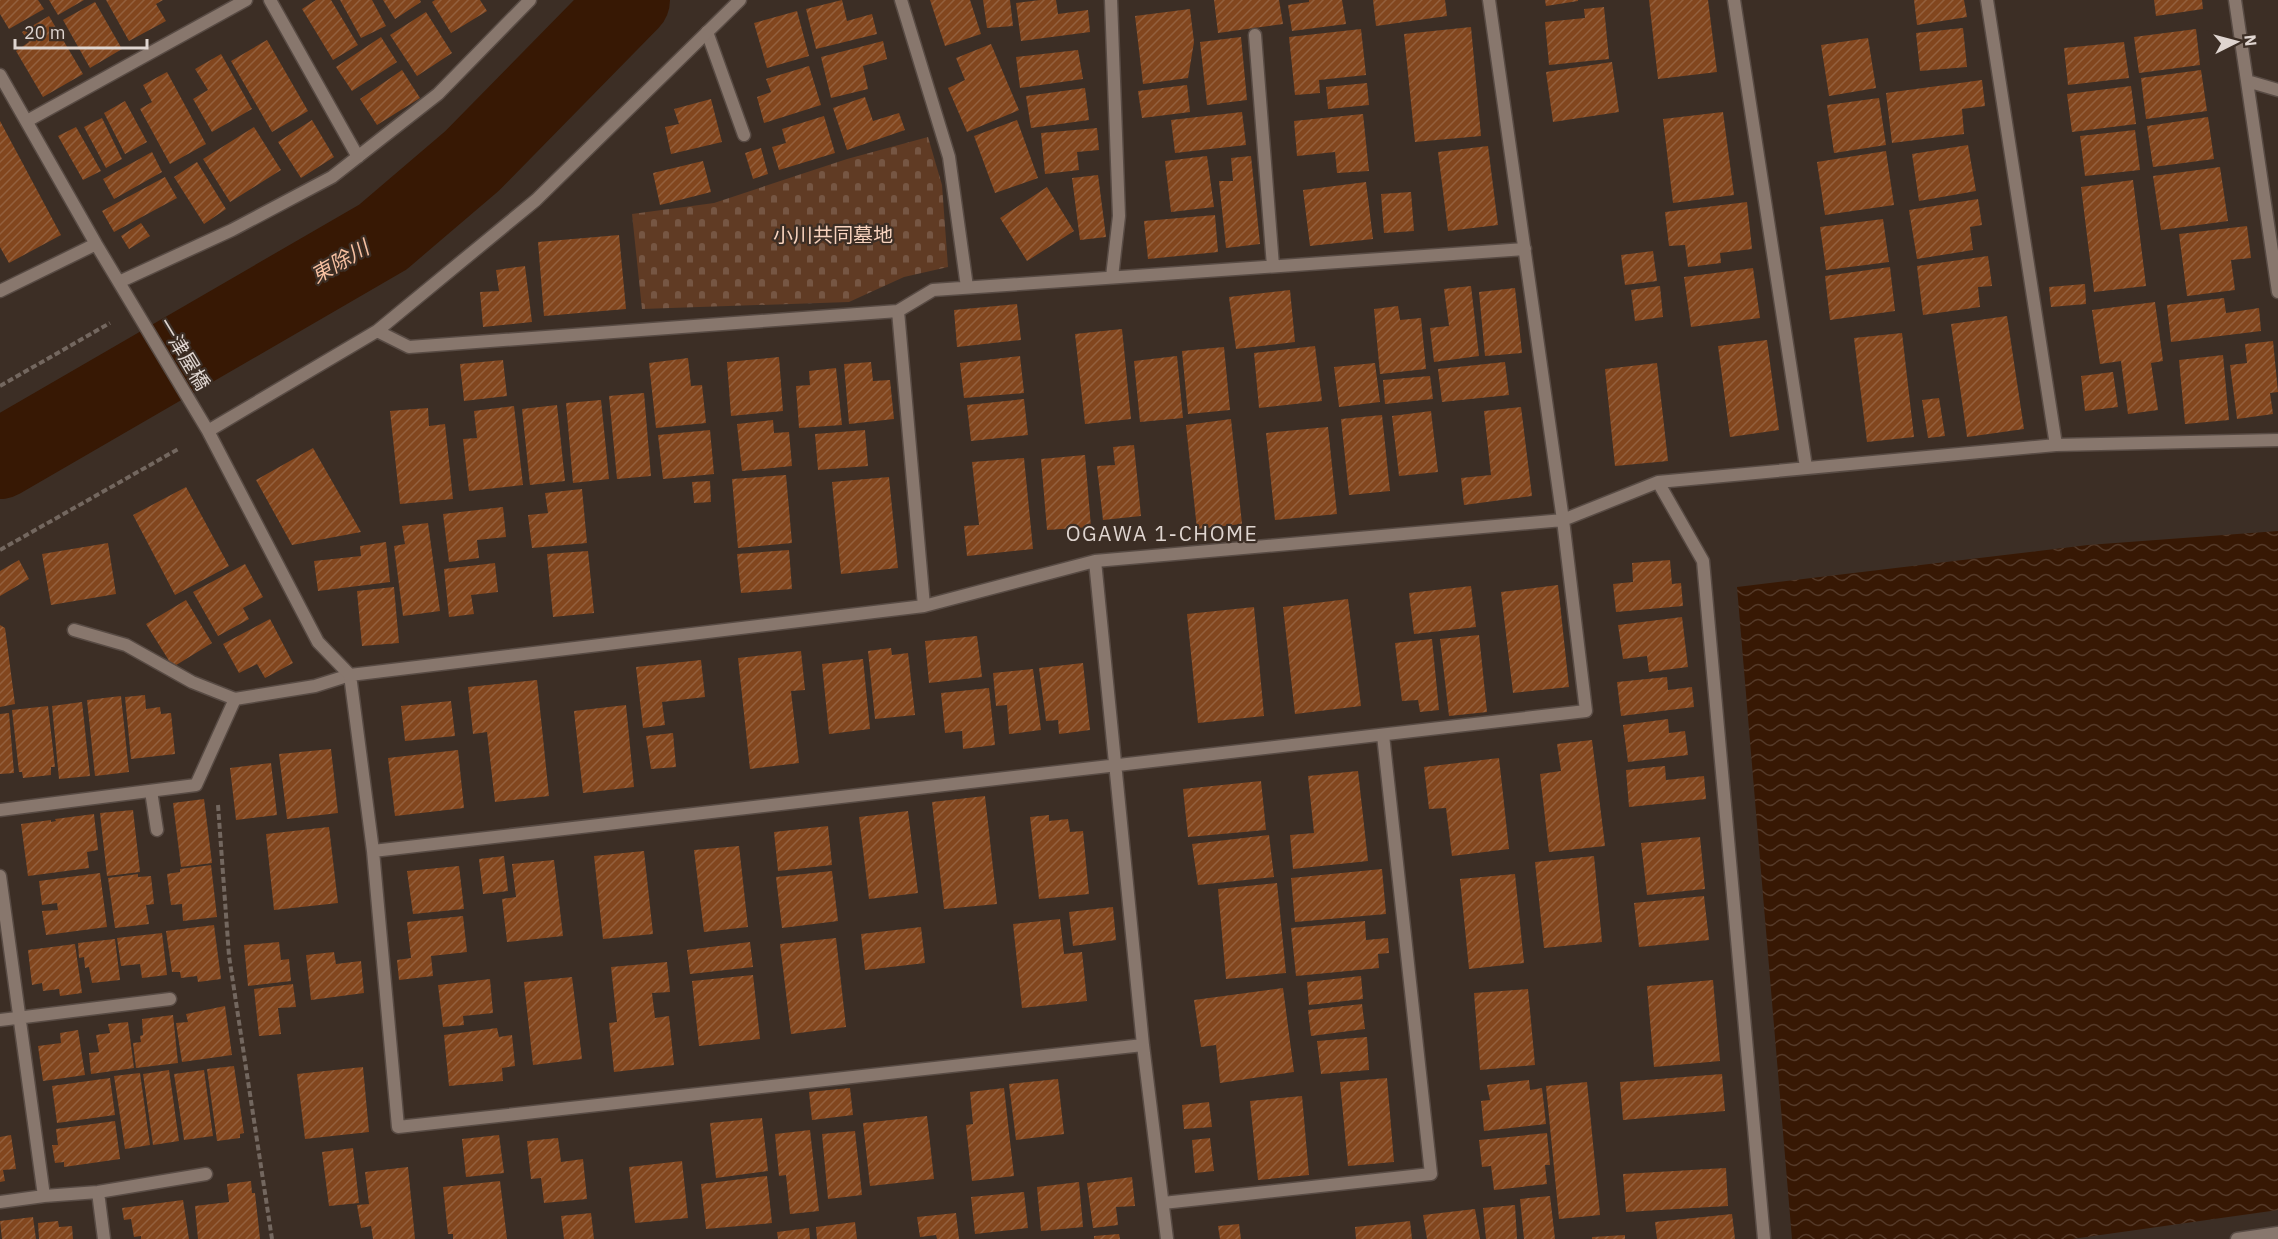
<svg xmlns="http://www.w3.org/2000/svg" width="2278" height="1239" font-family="'IBM Plex Sans','Noto Sans JP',sans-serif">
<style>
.cemetery{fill:url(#cemetery-stones)}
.water{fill:url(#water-waves)}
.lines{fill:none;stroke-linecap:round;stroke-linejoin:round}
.river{stroke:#371804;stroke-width:80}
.building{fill:url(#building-hatch)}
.lane-casing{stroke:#584b44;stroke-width:15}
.street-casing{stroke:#584b44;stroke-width:15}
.path{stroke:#73675f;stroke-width:4;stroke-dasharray:6 3;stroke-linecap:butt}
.lane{stroke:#88776d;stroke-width:12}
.street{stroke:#88776d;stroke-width:12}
.labels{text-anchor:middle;stroke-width:4.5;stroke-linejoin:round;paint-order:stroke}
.park-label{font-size:20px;fill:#f7d2bd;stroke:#3c2e25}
.street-label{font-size:20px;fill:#dfd5d0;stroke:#3c2e25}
.water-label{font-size:21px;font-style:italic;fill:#f6bfa0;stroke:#3c2e25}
.neighbourhood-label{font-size:21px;letter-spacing:1.5px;fill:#dfd5d0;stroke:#3c2e25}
</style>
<defs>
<pattern id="cemetery-stones" width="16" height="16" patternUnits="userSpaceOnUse" patternTransform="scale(1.5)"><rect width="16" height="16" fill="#603b24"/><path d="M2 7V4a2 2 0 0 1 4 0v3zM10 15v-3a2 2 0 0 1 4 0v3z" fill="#765643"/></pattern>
<pattern id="water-waves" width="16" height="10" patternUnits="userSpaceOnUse" patternTransform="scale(1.5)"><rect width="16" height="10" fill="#371804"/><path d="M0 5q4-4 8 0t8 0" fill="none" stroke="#543928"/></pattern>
<pattern id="building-hatch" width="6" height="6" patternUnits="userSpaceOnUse" patternTransform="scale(1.5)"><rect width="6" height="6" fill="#82461e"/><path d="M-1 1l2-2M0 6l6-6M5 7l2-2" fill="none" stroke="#93603e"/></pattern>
</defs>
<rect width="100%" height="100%" fill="#3c2e25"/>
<path class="cemetery" d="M928,137l14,48 6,82 -44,10 -55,25 -207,7 -10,-95 82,-11 133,-44z"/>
<path class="water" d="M2278,531v679l-206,29h-280l-55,-652 351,-42z"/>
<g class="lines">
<path class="river" d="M0,459l383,-222 89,-76 158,-161"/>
</g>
<path class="building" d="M0,0h38l6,9 -35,20 -9,-15z
M49,0h35l-26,15z
M106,0h57l-7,4 10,17 -37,20z
M316,0h15l27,45 -25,15 -31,-51z
M340,0h32l14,26 -25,12z
M383,0h37l1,2 -26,17z
M435,0h45l7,11 -36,22 -19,-31z
M842,0l5,21 25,-7 5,20 -61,15 -10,-40z
M930,0h40l11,34 -36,12z
M983,0h27l3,26 -26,2z
M1040,0h16l2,14 30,-4 2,22 -69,9 -5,-38z
M1214,0h65l4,24 -65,9z
M1309,0h33l4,24 -54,7 -4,-26 21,-3z
M1373,0h72l2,16 -71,10z
M1545,0h33v1l-32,5z
M1649,0h59l9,72 -59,7z
M1914,0h50l3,17 -50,8z
M2154,0h48l1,9 -47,7z
M95,2l27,47 -32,19 -27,-48z
M1604,7l5,52 -60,6 -4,-43 40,-4 -1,-9z
M1190,9l4,33 -6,36 -45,6 -8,-68z
M797,11l12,45 -42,12 -13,-45z
M426,12l26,41 -35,23 -27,-41z
M49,16l34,58 -40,23 -27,-46 13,-9 -7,-10z
M1471,27l10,109 -66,6 -11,-108z
M1963,28l4,39 -47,4 -4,-38z
M1361,29l5,46 -47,5 1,13 -25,2 -6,-58z
M2196,29l4,36 -61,8 -5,-36z
M381,37l16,25 -45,29 -16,-24z
M1241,37l6,63 -40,5 -7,-63z
M1868,38l8,50 -47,8 -8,-51z
M267,40l41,71 -36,21 -41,-71z
M883,41l4,18 -24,7 5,23 -37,9 -10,-41z
M2124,42l5,36 -61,7 -4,-37z
M991,44l28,66 -52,22 -19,-44 17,-8 -9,-22z
M1078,50l5,29 -63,9 -4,-31z
M221,54l31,55 -40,23 -19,-33 15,-9 -13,-21z
M1612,62l7,50 -66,10 -7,-50z
M809,66l12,39 -57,18 -7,-26 14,-5 -5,-13z
M402,70l18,28 -43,27 -17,-26z
M2201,70l6,41 -61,8 -5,-41z
M167,72l39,72 -36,20 -30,-55 12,-7 -9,-17z
M1982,80l3,26 -23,3 2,25 -72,9 -6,-50z
M1367,83l2,22 -41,4 -2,-22z
M1187,85l3,27 -48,6 -4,-27z
M2131,86l5,38 -64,8 -5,-38z
M1085,88l4,32 -58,8 -5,-32z
M865,97l8,24 26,-8 6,17 -58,20 -14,-42z
M1879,98l7,47 -52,8 -7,-48z
M711,99l11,43 -51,12 -6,-27 14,-3 -5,-15z
M125,101l22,41 -22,12 -21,-41z
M1242,112l4,33 -71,8 -4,-33z
M1723,112l11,83 -61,8 -10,-84z
M1363,114l6,57 -32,2 -2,-21 -38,4 -3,-35z
M824,116l11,37 -56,17 -7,-23 14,-4 -4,-14z
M2208,117l6,42 -61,8 -6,-41z
M102,118l20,41 -16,9 -22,-41z
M312,120l22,37 -33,21 -23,-36z
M1017,120l21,58 -43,15 -21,-57z
M0,121l61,114 -52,28 -9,-16z
M76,127l25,44 -18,9 -25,-44z
M254,127l27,43 -51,32 -27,-43z
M1097,128l2,22 -22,2 2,18 -34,4 -4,-41z
M2135,130l5,40 -55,6 -5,-40z
M1968,145l8,46 -57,10 -7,-47z
M1488,146l10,79 -50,6 -10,-79z
M761,148l7,26 -15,5 -8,-26z
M1886,151l8,54 -69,10 -8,-53z
M152,152l10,20 -48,27 -11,-20z
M1207,156l7,51 -43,5 -6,-51z
M1251,156l9,88 -34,4 -7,-67h14l-2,-23z
M703,161l8,31 -51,13 -7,-32z
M197,162l29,47 -22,15 -30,-47z
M2220,167l8,54 -67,9 -8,-54z
M1098,175l8,62 -26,3 -8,-62z
M165,177l12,21 -63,34 -12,-21z
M2133,180l13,106 -52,6 -13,-105z
M1366,182l7,57 -63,7 -7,-56z
M1047,187l27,44 -47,30 -27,-43z
M1411,192l3,39 -30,2 -3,-39z
M1978,199l4,26 -12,2 3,23 -56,9 -8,-49z
M1747,202l5,47 -32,4 1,10 -33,4 -3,-22 -16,1 -4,-34z
M1215,215l3,37 -70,7 -4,-38z
M1883,219l6,43 -63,8 -6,-43z
M141,223l9,13 -21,13 -8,-13z
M2247,226l4,32 -20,2 4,30 -48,6 -8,-62z
M619,235l7,74 -82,7 -6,-74z
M1653,251l4,30 -32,4 -4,-30z
M1988,256l4,30 -14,1 2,20 -57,8 -6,-49z
M525,266l7,56 -49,5 -3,-35 19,-1 -3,-21z
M1890,267l5,44 -65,9 -5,-44z
M1753,268l7,50 -69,9 -7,-50z
M2085,284l1,20 -35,3 -2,-20z
M1471,286l8,70 -45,6 -4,-34 19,-2 -5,-37z
M1660,286l3,31 -28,4 -4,-31z
M1515,288l7,65 -37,3 -6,-64z
M1290,290l5,52 -59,7 -7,-52z
M2224,298l2,15 33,-5 2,23 -90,11 -4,-37z
M2155,302l8,59 -12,2 7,47 -30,4 -7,-53 -21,3 -8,-54z
M1017,304l4,36 -64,7 -3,-37z
M1398,306l2,14 21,-2 5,51 -46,5 -6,-65z
M2007,316l17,113 -57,8 -16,-113z
M1122,329l9,90 -46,5 -10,-90z
M1902,333l12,104 -47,5 -13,-104z
M1767,340l12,90 -49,7 -12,-91z
M2273,341l5,51 -8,1 3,21 -36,5 -7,-54 17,-2 -2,-19z
M1315,346l7,55 -63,7 -5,-55z
M1224,347l6,63 -42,4 -6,-63z
M2223,355l6,65 -44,4 -6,-64z
M1020,356l4,37 -60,5 -4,-35z
M1177,356l6,62 -43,4 -6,-61z
M779,357l4,54 -52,5 -4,-54z
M688,358l3,28 11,-1 4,38 -50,5 -7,-65z
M503,360l4,36 -43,5 -4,-37z
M871,362l2,19 17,-1 4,39 -45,5 -5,-60z
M1505,362l4,33 -67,7 -4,-33z
M1375,363l5,39 -41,5 -5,-40z
M1657,363l11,98 -53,5 -10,-97z
M836,368l6,57 -43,3 -3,-42 14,-1 -1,-14z
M2113,372l5,35 -33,4 -4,-35z
M1430,376l3,23 -48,5 -2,-24z
M644,393l7,83 -34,3 -8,-83z
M1939,398l6,38 -17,2 -6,-38z
M1024,399l4,36 -57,6 -4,-36z
M601,400l8,79 -36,4 -7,-80z
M557,405l8,76 -35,4 -8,-76z
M514,406l9,79 -54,6 -6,-52 14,-1 -3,-27z
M1521,407l11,89 -68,9 -3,-27 30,-3 -7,-64z
M428,408l1,18 16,-2 8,75 -53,5 -10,-93z
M1431,411l7,61 -39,4 -7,-60z
M1382,415l8,76 -41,4 -8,-76z
M1231,419l11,105 -45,5 -11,-104z
M773,420l1,13 15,-1 3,34 -50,5 -5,-47z
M1328,427l9,87 -62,6 -9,-87z
M710,430l4,44 -51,5 -5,-44z
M865,430l3,36 -50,4 -3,-36z
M1134,445l7,71 -38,4 -6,-54 18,-1 -2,-18z
M313,448l48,84 -69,13 -36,-65z
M1085,455l6,72 -44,3 -6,-71z
M1024,458l9,91 -66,7 -3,-30 15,-1 -7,-63z
M786,475l6,68 -54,5 -6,-69z
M889,477l9,91 -57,6 -9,-92z
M710,481l1,21 -17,1 -2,-21z
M186,487l43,79 -54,29 -42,-80z
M582,489l5,54 -55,5 -4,-33 20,-2 -3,-20z
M503,507l3,30 -29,3 2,18 -30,4 -6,-48z
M428,523l12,88 -37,5 -9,-70 11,-2 -3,-18z
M386,542l4,40 -72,9 -4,-30 47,-5 -1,-10z
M108,543l8,51 -65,11 -9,-51z
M789,550l3,39 -51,4 -4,-39z
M588,551l6,62 -41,4 -6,-63z
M19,560l10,19 -29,17v-25z
M1670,560l2,24 9,-1 2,23 -67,6 -3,-28 20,-2 -1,-19z
M495,563l3,29 -27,3 3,19 -25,3 -5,-48z
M245,564l18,33 -20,11 6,11 -31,17 -25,-44z
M1558,585l11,102 -56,6 -12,-101z
M1471,586l5,41 -62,7 -5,-41z
M394,587l5,56 -37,3 -5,-55z
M1348,599l13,107 -66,8 -12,-107z
M186,600l26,43 -39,24 -27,-43z
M1254,607l10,109 -66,7 -11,-109z
M1682,617l6,50 -39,5 -2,-16 -24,3 -5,-34z
M270,619l23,44 -28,15 -8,-14 -18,9 -16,-29z
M0,625l5,3 10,76 -15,3z
M1479,635l8,77 -38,4 -9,-77z
M977,636l5,41 -53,6 -4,-42z
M1432,639l7,71 -19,2 -2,-12 -16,1 -7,-58z
M891,648l1,7 16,-2 7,62 -40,4 -7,-68z
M801,651l4,39 -14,1 8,72 -49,6 -12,-111z
M863,659l7,70 -41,5 -7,-70z
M701,660l4,37 -43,5 3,23 -22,3 -7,-61z
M1083,663l7,67 -31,4 -1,-14 -12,1 -7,-53z
M1033,669l8,61 -32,4 -2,-29 -11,1 -3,-33z
M1667,677l1,13 24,-3 2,20 -73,9 -4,-34z
M537,680l12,116 -54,6 -8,-70 -14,2 -5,-47z
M989,688l6,57 -32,4 -1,-18 -17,2 -4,-40z
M145,695l1,14 14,-2 1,7 10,-1 4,41 -44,5 -6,-62z
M121,696l8,76 -34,4 -8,-76z
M451,701l4,35 -50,5 -4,-35z
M82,702l8,74 -31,3 -7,-73z
M626,705l8,82 -51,6 -9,-82z
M48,706l7,61h-4v8l-28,3 -1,-6h-3l-7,-62z
M9,713l5,60 -14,1v-60z
M1668,719l1,14 16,-2 3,24 -60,7 -5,-37z
M673,733l3,34 -25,2 -5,-33z
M1592,740l13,106 -56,6 -9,-78 21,-3 -4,-27z
M331,749l7,64 -51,6 -8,-65z
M458,750l6,58 -69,8 -7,-58z
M1499,758l10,91 -57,7 -6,-48 -17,1 -5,-42z
M271,763l6,52 -41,5 -6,-52z
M1665,766l1,14 38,-4 2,23 -77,8 -3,-37z
M1358,771l10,90 -75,8 -3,-34 24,-2 -6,-57z
M1261,781l5,49 -78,7 -5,-48z
M985,796l12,108 -53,5 -12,-107z
M204,799l8,64 -31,4 -8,-64z
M133,810l7,62 -33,4 -7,-63z
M908,811l10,82 -49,6 -10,-82z
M94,814l4,36 -11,2 2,16 -61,8 -7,-52 30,-4v2l5,-1 -1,-2z
M1049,815v6l19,-2 2,13 13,-1 6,63 -50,5 -9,-82z
M828,826l4,39 -54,6 -4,-39z
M329,827l9,76 -64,7 -8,-76z
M1269,835l5,42 -76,8 -6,-41z
M1700,837l5,52 -58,6 -6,-52z
M739,846l9,81 -44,5 -10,-82z
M644,851l9,83 -50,5 -9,-83z
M504,856l4,35 -25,3 -4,-35z
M1594,856l8,86 -58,6 -9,-86z
M554,860l9,76 -56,6 -5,-43 14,-2 -4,-33z
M211,865l6,52 -34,4 -1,-17 -11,1 -4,-31 13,-2v-3z
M459,866l5,43 -51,5 -6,-43z
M1382,869l4,45 -91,8 -4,-44z
M832,871l6,50 -56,7 -6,-51z
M100,873l7,54 -61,8 -4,-24 16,-1 -1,-7 -15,2 -3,-24z
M138,874v3l13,-1 3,28 -8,1 3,19 -34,4 -7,-50z
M1515,874l9,89 -55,6 -9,-90z
M1277,883l9,90 -60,6 -8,-90z
M1704,896l5,44 -70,7 -5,-44z
M1113,907l3,33 -43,6 -4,-34z
M463,916l4,36 -36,4 2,20 -34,4 -2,-20 14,-2 -4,-36z
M1060,919l4,35 18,-2 5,49 -65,7 -9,-84z
M1365,921l1,19 22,-2 1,15 -11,1 1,14 -83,8 -5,-48z
M214,925l7,54 -23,3 -1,-6 -16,2 -1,-6h-8l-6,-41z
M921,927l4,36 -60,7 -4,-36z
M162,933l5,42 -25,3 -2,-14 -19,2 -4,-28z
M836,938l10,89 -55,7 -11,-90z
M115,939l5,41 -28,3 -3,-16 -4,1 -1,-11 -5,1 -1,-15z
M279,942l2,18 8,-1 2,22 -43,5 -4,-41z
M750,942l3,25 -63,7 -3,-24z
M75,944l7,49 -22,3 -1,-7 -16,2 -1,-8 -10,2 -4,-35z
M334,952l2,12 25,-3 3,32 -53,7 -5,-45z
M667,962l3,30 -18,1 3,25 14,-2 5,49 -60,7 -5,-49 8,-1 -6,-55z
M753,975l7,64 -61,7 -7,-65z
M1361,976l2,23 -54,6 -2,-23z
M572,977l10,82 -49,6 -9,-83z
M490,979l3,34 -30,3 1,9 -21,2 -5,-42z
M1713,980l7,81 -66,6 -7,-81z
M293,984l3,23 -18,1 3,26 -22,2 -5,-47z
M1283,988l11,84 -74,11 -4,-38 -15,2 -7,-47z
M1528,989l7,76 -55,5 -6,-77z
M1362,1004l3,25 -54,7 -3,-26z
M225,1006l7,49 -50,7 -6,-39 12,-1 -2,-8z
M173,1015l5,48 -42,5 -3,-25 8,-1 -1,-6 3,-1 -1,-16z
M128,1022l6,46 -43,6 -2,-21 10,-1 -3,-17 14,-2 -2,-9z
M497,1028l2,9 13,-2 3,31 -13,2 1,13 -54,5 -5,-51z
M78,1030l7,45 -42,6 -5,-35 23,-3 -1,-10z
M1367,1037l2,33 -48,4 -4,-33z
M234,1066l10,67 -4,1v4l-23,3 -10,-72z
M363,1067l6,65 -64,7 -8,-65z
M169,1070l10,71 -26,4 -10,-71z
M204,1070l9,66 -29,4 -10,-66z
M140,1073l10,72 -25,4 -11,-73z
M1722,1074l3,37 -102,9 -3,-38z
M110,1078l5,37 -58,8 -5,-37z
M1387,1078l7,84 -46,4 -8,-84z
M1058,1079l6,55 -48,6 -7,-56z
M1529,1080l1,10 12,-2 4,36 -62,7 -3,-30 9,-1 -3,-15z
M1587,1082l13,133 -41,4 -13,-133z
M850,1088l3,27 -41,5 -3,-28z
M1004,1088l10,88 -42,5 -6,-56 7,-1 -3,-32z
M1302,1096l7,79 -51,5 -8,-79z
M1209,1102l3,25 -28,2 -2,-24z
M927,1116l7,63 -64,7 -7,-63z
M762,1118l6,53 -52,7 -6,-55z
M115,1121l5,38 -56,8v-5l-9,1 -3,-18h6l-2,-16z
M810,1130l9,81 -29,3 -4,-39 -7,1 -4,-42z
M855,1131l7,64 -34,4 -6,-65z
M1547,1133l3,32h-5l2,19 -53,6 -3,-24 -9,1 -3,-27z
M11,1135l5,34 -13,1 2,11 -5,1v-45z
M499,1135l5,38 -38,4 -4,-38z
M558,1138l3,24 22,-3 4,40 -43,4 -3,-25 -10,1 -4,-38z
M1210,1138l4,33 -19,2 -3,-33z
M353,1148l6,55 -30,3 -7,-54z
M682,1161l6,57 -53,5 -6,-56z
M408,1167l7,72h-42l-2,-13 -10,2 -4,-23 12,-1 -4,-32z
M1726,1168l2,38 -102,6 -3,-38z
M767,1176l5,47 -66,6 -5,-45z
M1132,1177l3,29 -19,1 2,18 -25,3 -6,-45z
M251,1181l1,12h3l5,46h-62l-3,-33 34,-4 -2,-18z
M500,1181l7,58h-54v-5h-5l-5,-47z
M1079,1182l4,45 -42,4 -4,-44z
M1024,1192l4,36 -53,6 -4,-37z
M1550,1196l5,43h-31l-4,-40z
M183,1200l6,39h-48v-3l-7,1 -3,-18 -7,1 -2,-12z
M1515,1205l2,34h-31l-3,-31z
M1475,1209l5,30h-53l-4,-24z
M591,1213l3,26h-30l-3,-23z
M956,1213l3,26h-22l-1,-4 -16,2 -3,-20z
M1732,1214l3,25h-78l-2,-17z
M33,1217l3,22h-34l-2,-18z
M58,1221l1,6 13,-1 1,13h-34l-1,-16z
M1410,1221l2,18h-56l-1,-12z
M855,1222l2,17h-40l-1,-12z
M1239,1224l2,15h-21l-2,-13z
M809,1228l1,11h-32l-1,-7z
M1119,1234l1,5h-26v-3z
M1625,1235v4h-33v-2z"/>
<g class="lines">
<defs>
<path id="lane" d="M707,32l37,103
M74,630l52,15 66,37 43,17
M151,791l6,39
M0,810l196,-25 39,-86 80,-13 35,-11
M0,876l44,320
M0,1020l170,-21
M98,1192l6,47
M0,1202l44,-6 54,-4 108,-18"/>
<path id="street" d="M270,0l88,157
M901,0l48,157 18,130
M1111,0l8,216 -7,61
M1734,0l72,467
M1987,0l69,445
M2235,0l43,292
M1255,35l18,231
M0,75l96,169 112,187 110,211 32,33 23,176 25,276 745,-82
M2247,81l31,9
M27,121l219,-121
M119,282l113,-52 100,-53 106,-83 92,-94
M0,291l96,-47
M898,311l26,295
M377,331l32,16 489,-36 35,-21 592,-41
M208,431l169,-100 159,-131 204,-200
M1658,482l45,79 61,678
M1095,561l48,484 24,194
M350,675l574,-69 171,-45 468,-41 95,-38 398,-37 222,-5
M373,851l1213,-140 -23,-191 -74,-520
M1163,1203l268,-29 -48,-439
M2237,1239l41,-6"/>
</defs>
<use href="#lane" class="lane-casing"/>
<use href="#street" class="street-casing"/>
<path class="path" d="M0,386l110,-63
M0,550l180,-102
M218,805l11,151 43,283"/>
<use href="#lane" class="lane"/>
<use href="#street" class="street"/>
</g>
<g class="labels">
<g class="park-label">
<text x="833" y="242">小川共同墓地</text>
</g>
<g class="street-label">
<text transform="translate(184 354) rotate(59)" y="7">一津屋橋</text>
</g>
<g class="water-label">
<text transform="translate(340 262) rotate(-30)" y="7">東除川</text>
</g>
<g class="neighbourhood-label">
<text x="1162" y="541">OGAWA 1-CHOME</text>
</g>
</g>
<g transform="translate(2236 42) rotate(84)" stroke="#3c2e25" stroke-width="4.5" paint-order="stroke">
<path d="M0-4.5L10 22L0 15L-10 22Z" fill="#dfd5d0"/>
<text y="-9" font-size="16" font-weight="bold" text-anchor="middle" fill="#dfd5d0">N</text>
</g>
<path d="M15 39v9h132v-9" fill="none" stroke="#dfd5d0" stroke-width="3"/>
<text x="24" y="39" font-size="18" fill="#dfd5d0" stroke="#3c2e25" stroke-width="4.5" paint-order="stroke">20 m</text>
</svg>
